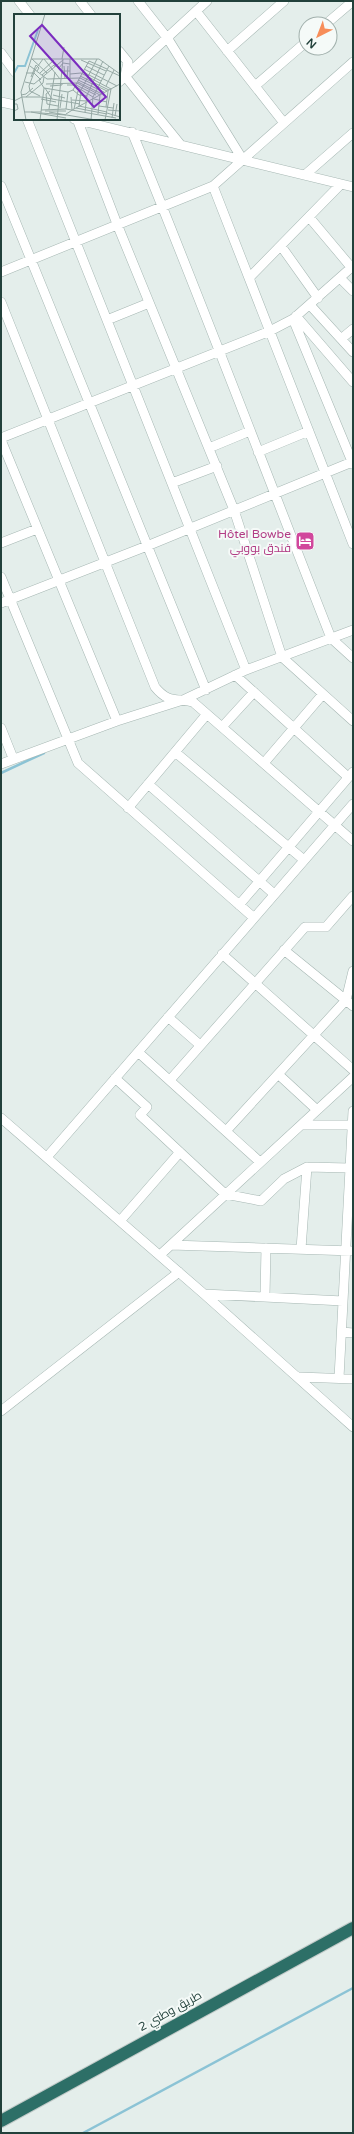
<svg xmlns="http://www.w3.org/2000/svg" width="354" height="2134" font-family="'Varela Round',Cairo,sans-serif">
<style>
.lines{fill:none;stroke-linecap:round;stroke-linejoin:round}
.stream{stroke:#8bc3d5;stroke-width:2.5}
.minor-casing{stroke:#a6b7b3;stroke-width:10}
.highway-casing{stroke:#c1cac8;stroke-width:14}
.minor{stroke:#fff;stroke-width:9}
.highway{stroke:#2d6f67;stroke-width:12}
.labels{text-anchor:middle;stroke-width:4;stroke-linejoin:round;paint-order:stroke}
.hotel-label{font-size:12px;fill:#b23c85;stroke:#f5faf8;text-anchor:end}
.street-label{font-size:12px;fill:#22413b;stroke:#f5faf8}
.inset-river{fill:none;stroke:#8bc3d5;stroke-width:2}
.inset-road{fill:none;stroke:#96a9a5;stroke-width:1}
.view{fill:#7b2cbf;fill-opacity:0.15;stroke:#7b2cbf;stroke-width:2}
.inset-edge{fill:none;stroke:#22413b;stroke-width:2}
</style>
<rect width="100%" height="100%" fill="#e4eeeb"/>
<g class="lines">
<path class="stream" d="M1,773l43,-20
M83,2133l270,-145"/>
<defs>
<path id="minor" d="M19,1l11,14
M80,1l11,14
M138,1l30,38 75,121
M196,11l88,112
M326,24l27,-23
M119,51l9,11 -3,14 55,68
M227,51l57,-50
M1,53l14,19
M119,82l88,-81
M255,86l51,-44
M1,102l14,3
M27,119l219,551
M74,119l279,68
M77,119l40,105 117,286 48,147 71,64
M132,132c69,168 133,338 199,506l22,20
M306,174l47,-41
M1,186l205,504
M213,186l140,358
M309,217l42,50
M281,246l37,52
M1,272l212,-86 140,-124
M249,278l92,-94
M340,278l13,13
M1,302l154,385c13,16 20,11 38,15l160,139
M310,305l43,47
M296,316l57,66
M293,319l60,145
M107,320l42,-17
M341,339l12,-10
M1,438l269,-107 23,-12 60,-53
M1,440l116,281
M209,448l41,-17
M258,452l51,-21
M172,483l45,-17
M1,543l36,-14
M1,577l77,186 175,154
M1,603l146,-57 205,-84
M235,675l113,102
M222,727l32,-35
M1,728l12,30
M175,752l129,108
M264,763l59,-69
M1,764l116,-43 66,-21 63,-30 107,-40
M148,784l126,110
M128,808l79,-94
M239,905l114,-133
M284,950l69,56
M222,954l131,116
M168,1017l32,28
M138,1052l122,110
M279,1075l38,35
M115,1078l32,29 -7,8 85,79 36,7 23,-22 23,-12 42,1
M170,1080l135,-153h21l27,-31
M1,1118l203,176 149,133
M301,1125h52
M226,1131l120,-131 7,-29
M47,1157l306,-353
M120,1221l60,-69
M171,1245l182,6
M301,1249l6,-82
M160,1255l193,-178
M204,1294l139,7
M265,1296l1,-48
M342,1332l11,1
M299,1377l54,2
M339,1378l14,-267
M1,1411l178,-139"/>
<path id="highway" d="M1,2121l352,-193"/>
</defs>
<use href="#minor" class="minor-casing"/>
<use href="#highway" class="highway-casing"/>
<use href="#minor" class="minor"/>
<use href="#highway" class="highway"/>
</g>
<defs>
<symbol id="hotel-square" viewBox="-11 -11 22 22"><rect x="-9" y="-9" width="18" height="18" rx="4" fill="#d1479c" stroke="#f5faf8"/><path d="M-6-4.5h1.5V1H6V5H4.5V3h-9V5H-6ZM-4 0a1.8 1.8 0 1 1 3.6 0ZM.5 0V-2.5h3Q6-2.5 6 0Z" fill="#fff"/></symbol>
</defs>
<g fill-rule="evenodd">
<use href="#hotel-square" x="294" y="530" width="22" height="22"/>
</g>
<g class="labels">
<g class="hotel-label">
<text x="291" y="538">Hôtel Bowbe<tspan x="291" dy="14">فندق بووبي</tspan></text>
</g>
<g class="street-label">
<text transform="translate(170 2011) rotate(-29)" y="4">طريق وطني 2</text>
</g>
</g>
<g transform="translate(14 14)">
<rect width="106" height="106" fill="#e4eeeb"/>
<path class="inset-river" d="M0,59l4,-7h7l13,-36"/>
<path class="inset-road" d="M17,45h68l21,15M18,45l15,14M30,45l16,20M48,45l2,-12M56,45v20M67,46l25,11M39,47l9,10h8M16,52l17,13 33,-1 27,13M50,52l1,13M72,52l18,9M45,54l4,-5 7,1M70,55l33,17M93,56l13,6M69,58l18,9M12,59h8l7,7M26,59l14,-13M56,60l11,-1 30,16M28,61l12,-10 1,2M66,62l29,14M17,63l5,-12 3,3 -2,3M53,65l1,-13M25,66l5,8 24,4 5,-2 16,-29 18,8M64,66l26,12M11,68l9,2 29,-24M64,68l24,12M32,70l31,-1 23,12 -2,19M53,71h9l20,10M36,72l12,-1v-2M61,72l18,11M92,72l8,-16M31,74l7,11M59,76l6,5 8,1M36,77l-4,3 1,10 11,2M66,78l17,-33M67,78l-2,14 28,6M7,81l5,-1 7,-6M39,81l12,3M26,82l-10,-5 -1,-5 6,-16 8,-11M12,83l17,-14 1,-6M57,83l1,13M27,85l15,3M80,85l13,3M58,86l14,1M0,87l8,-4h19l39,7M0,90h3l1,5 -4,2M85,92l14,2M92,93l2,-16M46,94l2,-14M62,94l31,6M35,95l6,-37M52,95l2,-17M60,95l46,-25M27,96l25,-1 50,9M94,96l12,1M31,97h21M11,98h16M17,98l35,6M35,98l47,8M71,98l2,-17 16,-34M27,99l25,2M93,99l13,4M52,100l8,-5 4,-18M101,102l2,-12M98,104l2,-15M12,106l-5,-28 24,-78M26,106l4,-32M43,106l6,-61M77,106l2,-23 16,-31M91,106l6,-31"/>
<path class="view" d="M28,11l64,72 -12,10 -64,-71z"/>
<rect width="106" height="106" class="inset-edge"/>
</g>
<rect width="354" height="2134" fill="none" stroke="#22413b" stroke-width="4"/>
<g transform="translate(318 36) rotate(222)"><circle r="19" fill="#f5faf8" stroke="#a1b0ac"/>
<path d="M0-3L7 15L0 10L-7 15Z" fill="#f78d59"/>
<text y="-6" font-size="11" font-weight="bold" text-anchor="middle" fill="#22413b">N</text>
</g>
</svg>
